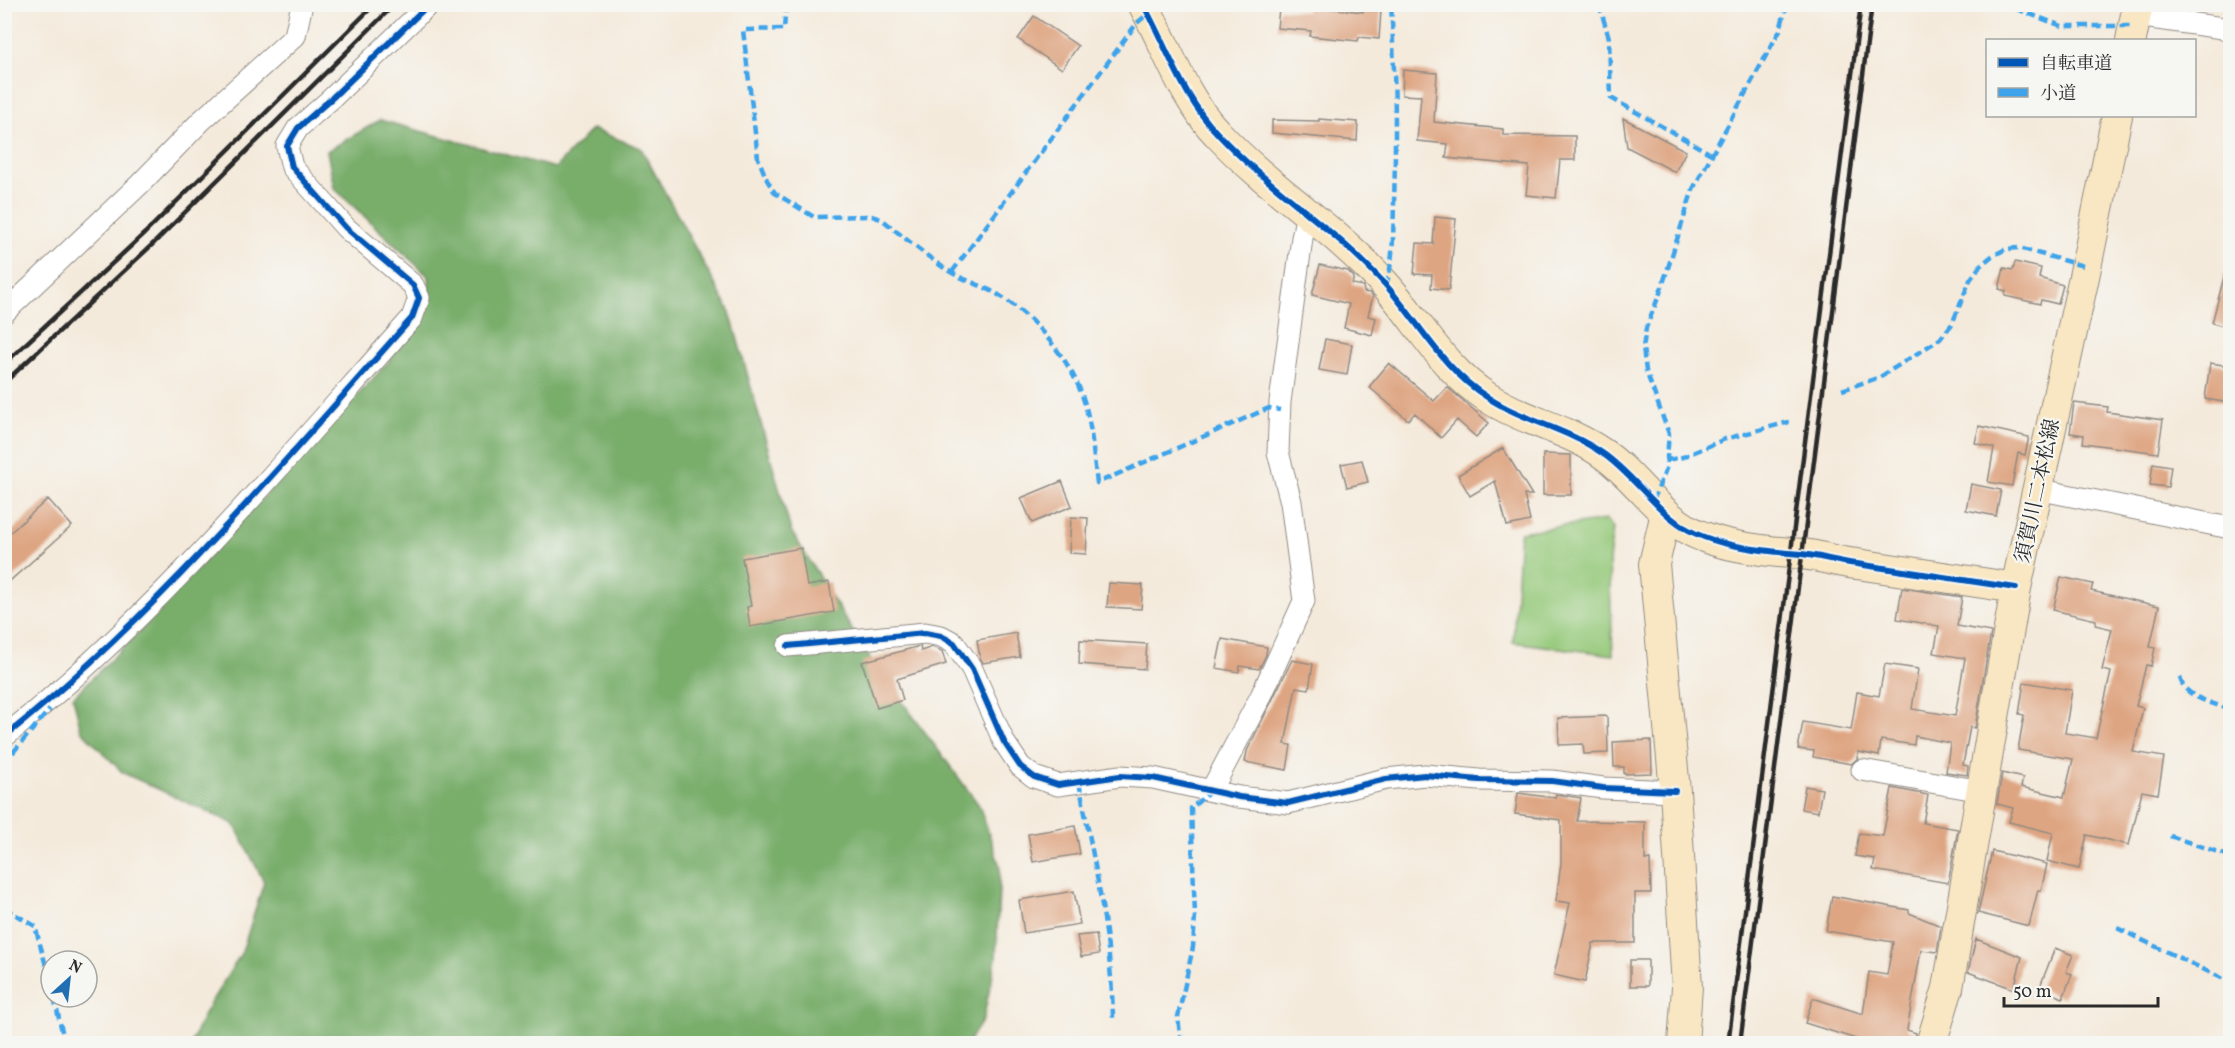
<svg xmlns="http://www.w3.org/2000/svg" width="2235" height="1048" font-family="Vollkorn,'Noto Serif JP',serif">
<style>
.green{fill:#95c97a;stroke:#607a52;stroke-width:1.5}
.forest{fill:#78ad6a;stroke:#526c4a;stroke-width:1.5}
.building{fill:#dea582}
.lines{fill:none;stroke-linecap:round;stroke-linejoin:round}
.street-casing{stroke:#908a83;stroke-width:23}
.secondary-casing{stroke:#908a83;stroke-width:32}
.street{stroke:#fff;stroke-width:21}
.secondary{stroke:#f9e7c3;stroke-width:30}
.rail{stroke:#2b2b2b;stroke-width:4.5}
.quiet{stroke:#3ea3eb;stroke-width:4.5;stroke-dasharray:9 4.5;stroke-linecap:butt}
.cycleway-casing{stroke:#f6f6f2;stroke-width:10}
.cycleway{stroke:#0057b8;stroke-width:6}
.labels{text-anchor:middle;stroke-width:4.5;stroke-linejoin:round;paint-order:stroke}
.street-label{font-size:21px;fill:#2b2b2b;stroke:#f6f6f2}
</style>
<rect width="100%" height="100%" fill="#f6f6f2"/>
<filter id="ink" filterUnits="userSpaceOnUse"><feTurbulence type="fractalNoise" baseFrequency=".0167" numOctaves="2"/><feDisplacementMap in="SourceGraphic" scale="12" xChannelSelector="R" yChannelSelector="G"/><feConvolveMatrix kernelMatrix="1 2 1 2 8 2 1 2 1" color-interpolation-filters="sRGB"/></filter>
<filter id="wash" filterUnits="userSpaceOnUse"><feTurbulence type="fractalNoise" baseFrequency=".008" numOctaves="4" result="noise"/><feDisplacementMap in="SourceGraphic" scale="24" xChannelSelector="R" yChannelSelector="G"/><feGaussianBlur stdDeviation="1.35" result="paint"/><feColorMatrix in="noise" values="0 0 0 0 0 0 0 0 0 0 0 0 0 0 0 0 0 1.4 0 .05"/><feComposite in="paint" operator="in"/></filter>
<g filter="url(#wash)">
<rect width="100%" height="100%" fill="#f4eadb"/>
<path class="green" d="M1606,520l7,9 -4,32 4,94 -100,-13 7,-110z"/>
<path class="forest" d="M380,120l175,48 37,-39 49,19 89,164 61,219 76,123 112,151 21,61 -4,93 -13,61 -16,24 -776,-1 14,-31 37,-60 22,-70 -30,-58 -111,-51 -42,-43 -8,-33 67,-66 251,-272 38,-50v-32l-95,-89 -7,-37z"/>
<g id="blocks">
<path class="building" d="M1307,6l56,6v-2l18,1 -2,28 -20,-2 -1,4 -48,-5 1,-5 -34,-3 2,-19 27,3z
M1034,16l44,30 -16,23 -44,-30z
M1403,70l34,3 -3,49 69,7v6l72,1v24h-15l-4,38 -30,-3 3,-29 -83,-8 2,-14 -31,-3 4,-45 -19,-1z
M1623,118l63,33 -11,21 -48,-25z
M1319,119l39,3 -1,19 -85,-8v-13l47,1z
M1435,217l21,2 -7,71 -18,-2 1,-13 -18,-1 3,-31 16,1z
M2015,262l26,6 -2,10 24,7 -5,19 -17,-4 -1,4 -35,-8 1,-5 -7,-2 5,-21 9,2z
M1320,265l28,6 6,6 -2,7 11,2 1,6 6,1 3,3 -5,20 8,2 -4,17 -28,-7 5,-24 -37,-9z
M2225,273l5,1v54l-18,-5z
M1325,339l27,5 -5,31 -28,-5z
M1389,363l45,38 13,-14 42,36 -13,14 -19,-17 -16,18 -26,-25 -7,7 -39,-33z
M2210,363l20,3v37l-25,-4z
M2074,403l34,4 -1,5 56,8 -5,33 -75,-10 1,-8 -14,-2z
M1979,426l50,11 -4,18 -7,-2 -6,33 -24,-4 6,-34 -19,-5z
M1503,448l29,47h-8l6,26 -23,5 -12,-45 -25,15 -12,-21z
M1543,454l28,1v40h-28z
M1362,460l6,22 -21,5 -6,-23z
M2153,463l18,3 -3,21 -18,-2z
M1062,481l10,25 -40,17 -11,-25z
M1971,484l30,6 -5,26 -30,-6z
M48,499l24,27 -68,60v-48z
M1071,517l17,1 -2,36 -17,-1z
M801,548l6,38 22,-4 5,30 -84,15 -3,-20 4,-1 -9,-48z
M2061,577l32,7 -2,7 68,15 -9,41 5,1 -4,18 -5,-1 -10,41 7,2 -10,44 31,5 -6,37 -16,-3 -13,54 -42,-10 -8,34 -32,-8 6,-28 -44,-11 4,-14 -16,-4 5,-31 21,5 -2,9 43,10 9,-38 -55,-9 6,-35 -5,-1 5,-32 48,8 -7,43 31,5 15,-66 -9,-2 10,-41 -17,-4 1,-5 -43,-10z
M1109,583l34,2 -2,24 -34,-2z
M1902,588l60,9 -5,29 34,6 -16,96 -5,-1 -7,38 5,1 -1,9 -21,-3 4,-29 -35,-7 -1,9 -33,-5 -2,16 -21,-4 -1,7 -6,5 -38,-7 1,-6 -16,-2 5,-27 48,8 6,-38 22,4 6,-32 33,5 -6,40 43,7 10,-58 -31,-5 5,-27 -42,-7z
M1016,633l4,24 -37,6 -3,-5 -3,-18z
M1222,639l45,8 -1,8 -7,14 -19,-3 -1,6 -23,-4z
M1080,640l67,4 -2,25 -66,-5z
M920,646l1,5 11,-4 10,4 4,13 -49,15 6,21 -26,8 -15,-46z
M1292,660l21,4 -4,25 -13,-2 -11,57 6,1 -4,25 -42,-8 2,-11z
M1607,716l1,37 -24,1 -1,-10 -24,1 -1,-27z
M1651,740l1,33 -28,1v-7h-10l-1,-25z
M1805,786l17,3 -4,23 -17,-3z
M1892,788l36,7 -5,28 35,6 -10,54 -75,-13 2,-11 -20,-3 4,-23 24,3z
M1518,793l37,5 1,-4 25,4 -4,23 68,1v38l5,-1 1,34h-16v50h-42l-8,39 -31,-7 16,-72 -14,-2 5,-38v-43l-46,-6z
M1075,826l5,28 -47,8 -5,-28z
M1992,851l55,13 -6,27 -3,-1 -9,36 -51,-13z
M1074,891l6,33 -56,9 -5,-33z
M1832,896l77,14v3l32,13 -4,26 -16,-2 -14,80 9,3 -2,11h-42l-67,-21 8,-25 50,16 6,-42 18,3 6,-33 -67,-11z
M1096,934l3,20 -18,3 -4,-21z
M1976,939l46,18 -8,32 -46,-17z
M2055,948l18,7 -7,17 6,2 -9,24 -24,-9z
M1630,960h18v26h-18z"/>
</g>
</g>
<g filter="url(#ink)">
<use href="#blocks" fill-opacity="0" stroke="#908a83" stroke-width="1.5"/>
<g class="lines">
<defs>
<path id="street" d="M2136,16l94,13
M4,313l136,-129 61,-63 94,-85 7,-32
M2037,489l193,39
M788,646l137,-13 16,3 13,7 18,26 32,73 16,24 14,11 24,8 62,-9 33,2 86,19 49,6 98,-24 39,-4 54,5 73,1 51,7 72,3
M4,737c153,-122 278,-274 408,-419l7,-20 -6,-13 -67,-57 -54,-61 -5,-21 11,-18 34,-30 97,-94
M1862,770l120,21
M1211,791l50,-95 43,-95 -13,-99 -13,-50 2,-50 22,-164 3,-15 6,-8"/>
<path id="secondary" d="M1143,4c24,43 40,94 75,130 50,54 115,93 165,148 35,38 59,87 104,115 36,24 79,31 115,56 36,24 59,69 102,84 26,10 69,15 98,17 18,2 36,8 55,10 53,8 106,16 159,24
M2131,40l7,-36
M1666,513l-12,51 21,227 12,196 -4,57
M1931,1044l17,-56 68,-400 68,-311 33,-161"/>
</defs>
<use href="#street" class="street-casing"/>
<use href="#secondary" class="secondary-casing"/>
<use href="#street" class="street"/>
<use href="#secondary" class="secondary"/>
<path class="rail" d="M4,364l141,-131 230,-229
M4,383l151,-141 240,-238
M1728,1044l133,-1040
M1740,1044l132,-1040"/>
<path class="quiet" d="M786,4l-2,25 -41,1 15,128 9,22 8,13 39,24 58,-1 11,4c20,17 40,33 61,48 16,11 36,16 53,26 35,21 73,64 86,104 9,26 10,57 14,85l165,-72 7,-3 11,2
M1599,4l10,34 2,60 102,57
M2003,4l59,22h72
M952,272l185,-249 11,-9
M1386,286c8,-26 7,-55 8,-82 2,-67 1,-133 -3,-200
M1842,390l38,-13 60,-38 12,-15 18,-44 10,-14 12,-10 14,-7 13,-1 68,19
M1667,460l16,-3 42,-18 64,-17
M1653,501l13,-32 3,-35 -23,-63 -3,-23 3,-20 14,-35 33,-104 87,-159 7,-26
M2180,677c3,20 31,25 47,32h3
M4,763l46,-54
M1079,782c15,80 33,158 34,239
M2170,836l60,20
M4,908l31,18 16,58
M2117,928l113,54
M54,997l11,47
M1181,1044l-3,-27 15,-70 2,-31 -4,-108 20,-17"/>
<defs>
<path id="cycleway" d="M1143,4c24,43 40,94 75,130 50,54 115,93 165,148 35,38 59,87 104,115 36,24 79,31 115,56 36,24 59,69 102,84 26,10 69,15 98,17 18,2 36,8 55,10 53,8 106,16 159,24
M788,646l137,-13 16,3 13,7 18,26 32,73 16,24 14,11 24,8 62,-9 33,2 86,19 49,6 98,-24 39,-4 54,5 73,1 51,7 72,3
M4,737c153,-122 278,-274 408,-419l7,-20 -6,-13 -67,-57 -54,-61 -5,-21 11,-18 34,-30 97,-94"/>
</defs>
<use href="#cycleway" class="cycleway-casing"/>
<use href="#cycleway" class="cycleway"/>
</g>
</g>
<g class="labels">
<g class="street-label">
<text transform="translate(2037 491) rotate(-78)" y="7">須賀川二本松線</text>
</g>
</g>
<rect width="2235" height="1048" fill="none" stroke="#f6f6f2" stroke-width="24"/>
<rect x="1986" y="39" width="210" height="78" fill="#f6f6f2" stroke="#a5a5a2" stroke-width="1.5"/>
<rect x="1998" y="58" width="30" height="9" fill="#0057b8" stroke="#a5a5a2" stroke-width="1.5"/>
<text x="2040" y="69" font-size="18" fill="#2b2b2b">自転車道</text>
<rect x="1998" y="88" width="30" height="9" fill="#3ea3eb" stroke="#a5a5a2" stroke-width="1.5"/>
<text x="2040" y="99" font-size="18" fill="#2b2b2b">小道</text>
<g transform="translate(69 979) rotate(27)"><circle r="28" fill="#f6f6f2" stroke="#a5a5a2" stroke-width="1.5"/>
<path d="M0-4.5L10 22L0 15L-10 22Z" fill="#1f6fb2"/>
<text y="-9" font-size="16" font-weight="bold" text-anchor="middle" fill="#2b2b2b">N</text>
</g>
<path d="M2004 997v9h154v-9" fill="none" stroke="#2b2b2b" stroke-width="3"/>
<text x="2013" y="997" font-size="18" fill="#2b2b2b" stroke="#f6f6f2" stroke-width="4.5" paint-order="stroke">50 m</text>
</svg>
